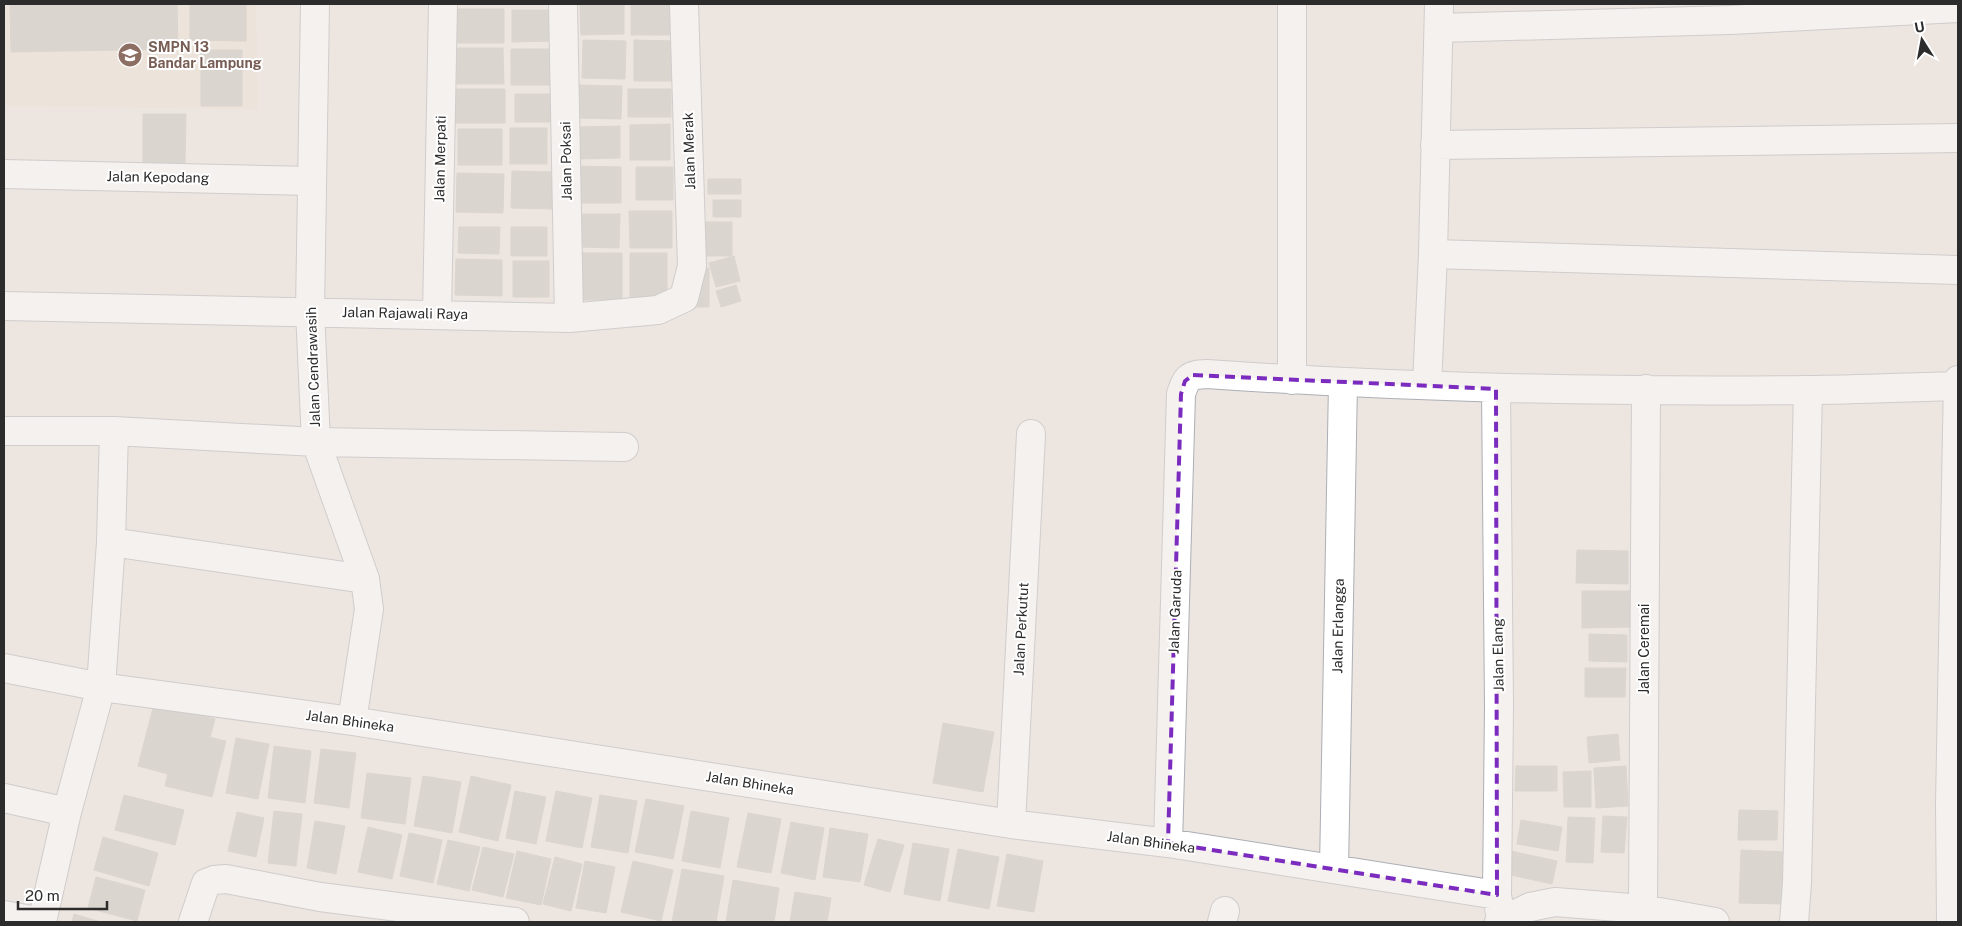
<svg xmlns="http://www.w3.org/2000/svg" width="1962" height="926" font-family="'Public Sans',sans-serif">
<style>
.education{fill:#ebe0d2}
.building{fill:#c5c0bb;stroke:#c7c1ba}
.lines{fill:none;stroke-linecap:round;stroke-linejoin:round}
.minor-casing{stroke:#acafb6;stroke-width:30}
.minor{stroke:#fff;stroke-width:28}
.marked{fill:none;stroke:#7b2cbf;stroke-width:4;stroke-dasharray:10 6;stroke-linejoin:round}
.labels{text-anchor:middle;stroke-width:4;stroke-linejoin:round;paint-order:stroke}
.education-label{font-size:14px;font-weight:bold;fill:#785e54;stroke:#fff;text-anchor:start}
.street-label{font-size:14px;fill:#2c2c2c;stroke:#fff}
</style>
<rect width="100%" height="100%" fill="#ece5e0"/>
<path class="education" d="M4,4h252l2,105 -254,-3z"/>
<path class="building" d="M10,4h167l1,45 -167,3z
M190,4h56v37l-56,-1z
M580,5h44v29l-43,1z
M631,5h41v30h-41z
M452,9h52v34h-52z
M512,10h40v31l-40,1z
M583,40l43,1 -1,38 -43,-1z
M634,40l40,1v40h-40z
M457,48h46l1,36h-47z
M511,49h40v36h-40z
M201,50h41v56h-41z
M579,85l43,1 -1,33 -43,-1z
M455,89h50v34h-50z
M628,89h43v28h-43z
M515,94h36v28h-36z
M143,114h43l-1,50h-42z
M670,124v36h-40v-35z
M620,126v32l-42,1v-32z
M510,128h37v36h-37z
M458,129h44v36h-44z
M576,166l45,1v36h-46z
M636,167h37v33h-37z
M512,171l41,1 -1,37 -41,-1z
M457,173l47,1 -1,39 -47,-1z
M708,179h33v15h-33z
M713,200h28v17h-28z
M629,211h43v37h-42z
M580,214h40l-1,34 -40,-1z
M702,222h30v34h-30z
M459,227h41l-1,27 -41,-1z
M511,227h36v29h-36z
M578,253h44v47h-44z
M630,253h37v47l-37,1z
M734,256l6,25 -24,6 -7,-24z
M456,259l46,1v36l-47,-1z
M513,261h36v36h-36z
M709,268v39h-14v-38z
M736,285l5,16 -20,6 -5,-16z
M1577,550l51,1v33l-52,-1z
M1582,591h50v36l-50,1z
M1589,634l38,1v27l-38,-1z
M1585,668h41l-1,29h-40z
M154,704l61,15 -17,63 -60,-16z
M943,723l51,9 -11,60 -50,-9z
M178,730l48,11 -14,56 -47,-11z
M1618,734l2,26 -31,3 -2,-26z
M236,738l33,6 -11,55 -32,-6z
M274,746l37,5 -6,52 -37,-5z
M321,749l35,4 -7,55 -35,-5z
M1516,766h41v25h-42z
M1626,766l2,40 -32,2 -2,-40z
M1591,771v36h-27l-1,-35z
M367,773l44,5 -6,46 -44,-6z
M423,776l38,6 -9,51 -38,-7z
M471,776l40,9 -13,56 -39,-9z
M515,791l31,6 -10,47 -30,-6z
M556,791l36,7 -10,50 -36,-7z
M124,795l60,15 -9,35 -60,-15z
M600,795l37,6 -9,52 -37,-6z
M646,799l38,7 -11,53 -38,-7z
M1739,810l39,1 -1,29h-39z
M274,811l28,3 -6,52 -28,-3z
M691,811l38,7 -9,50 -38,-7z
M237,812l27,6 -8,39 -28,-6z
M748,813l33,6 -10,54 -34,-6z
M1603,816l24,1 -3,36 -23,-1z
M1568,817l27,1 -2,45 -27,-1z
M1521,820l41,7 -4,24 -41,-7z
M315,821l30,5 -9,48 -29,-6z
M791,822l33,6 -9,52 -34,-7z
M368,827l34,8 -10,44 -34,-7z
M830,828l38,6 -8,48 -37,-5z
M409,833l33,7 -9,43 -33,-7z
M103,837l55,16 -9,33 -55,-16z
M878,839l26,6 -14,47 -26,-7z
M448,840l32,7 -11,44 -32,-7z
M913,843l36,6 -9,52 -36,-7z
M483,847l31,7 -11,43 -31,-7z
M958,849l41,8 -10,52 -41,-8z
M1741,850l43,2 -3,52 -42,-1z
M517,851l34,8 -10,46 -35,-7z
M1511,851l46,10 -5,23 -46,-10z
M1007,854l36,7 -9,51 -37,-6z
M555,857l27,7 -11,47 -28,-7z
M585,861l30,6 -9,46 -30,-5z
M633,861l40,9 -12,51 -40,-9z
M682,869l42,7 -8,46h-44z
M96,877l49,13 -8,31 -49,-13z
M733,880l46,8 -5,34h-48z
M795,892l36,6 -4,24h-37z
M74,914l27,8h-29z"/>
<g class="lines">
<defs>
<path id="minor" d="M315,4l-5,307 6,131 49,137 4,30 -17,112
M563,4l6,314
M1439,28l291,-8 228,-12
M1435,145l523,-7
M4,174l308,7
M1433,254l525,16
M4,306l565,12 89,-8 26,-12 8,-32 -8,-262
M437,314l6,-310
M1292,380v-376
M1427,385l6,-131 6,-250
M1496,389l3,317 -2,189 4,25
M4,431h110l202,11 308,5
M111,542l254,37
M4,668l97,19 251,34 659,103 157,19 329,52
M4,798l63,14
M1011,824l20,-390
M1168,843l13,-449c6,-18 8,-19 26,-20 200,14 400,18 600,16 51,0 101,-3 151,-4
M1334,869l9,-486
M1643,909l3,-520
M4,915l38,7 25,-110 34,-125 10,-145 3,-111
M193,922l13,-39 8,-3 12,-1 94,18 195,25
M1222,922l3,-11
M1499,922l31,-15 25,-5 88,7 72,13
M1794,922l3,-39 11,-493
M1951,922l-1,-118 8,-424"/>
</defs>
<use href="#minor" class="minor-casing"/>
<use href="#minor" class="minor"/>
</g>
<path d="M0 0H1962V926H0ZM1193,375l303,14 1,506 -329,-52 13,-449 4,-13z" fill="#ece5e0" fill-opacity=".55" fill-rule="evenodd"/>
<path class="marked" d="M1193,375l303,14 1,506 -329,-52 13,-449 4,-13z"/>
<defs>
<symbol id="school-disc" viewBox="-11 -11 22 22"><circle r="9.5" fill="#8d6e63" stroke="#fff"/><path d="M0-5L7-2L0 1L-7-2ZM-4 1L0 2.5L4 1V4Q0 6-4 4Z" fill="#fff"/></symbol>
</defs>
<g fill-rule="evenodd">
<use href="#school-disc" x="116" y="41" width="28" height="28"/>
</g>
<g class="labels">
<g class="education-label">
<text x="148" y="52">SMPN 13<tspan x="148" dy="16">Bandar Lampung</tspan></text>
</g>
<g class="street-label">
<text transform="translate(689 151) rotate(-92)" y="5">Jalan Merak</text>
<text transform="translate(440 159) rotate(-89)" y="5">Jalan Merpati</text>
<text transform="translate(566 161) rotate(-91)" y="5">Jalan Poksai</text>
<text transform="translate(158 177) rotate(1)" y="5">Jalan Kepodang</text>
<text transform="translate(405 313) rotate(1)" y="5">Jalan Rajawali Raya</text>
<text transform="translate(313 367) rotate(-92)" y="5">Jalan Cendrawasih</text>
<text transform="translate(1175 612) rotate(-88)" y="5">Jalan Garuda</text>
<text transform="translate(1338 626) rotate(-89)" y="5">Jalan Erlangga</text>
<text transform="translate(1021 629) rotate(-87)" y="5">Jalan Perkutut</text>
<text transform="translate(1644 649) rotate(-90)" y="5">Jalan Ceremai</text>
<text transform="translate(1498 655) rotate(-91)" y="5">Jalan Elang</text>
<text transform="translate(350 721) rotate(8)" y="5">Jalan Bhineka</text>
<text transform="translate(750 783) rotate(9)" y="5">Jalan Bhineka</text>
<text transform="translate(1151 842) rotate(8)" y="5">Jalan Bhineka</text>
</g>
</g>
<rect width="1962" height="926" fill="none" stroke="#2c2c2c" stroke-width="10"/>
<g transform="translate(1922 40) rotate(349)" stroke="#ffffff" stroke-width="4" paint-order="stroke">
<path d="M0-4L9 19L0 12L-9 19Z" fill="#2c2c2c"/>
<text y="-8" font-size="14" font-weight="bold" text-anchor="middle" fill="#2c2c2c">U</text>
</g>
<path d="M18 901v8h89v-8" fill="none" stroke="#2c2c2c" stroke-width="2.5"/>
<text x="25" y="901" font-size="15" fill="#2c2c2c" stroke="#ffffff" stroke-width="4" paint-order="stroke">20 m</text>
</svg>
